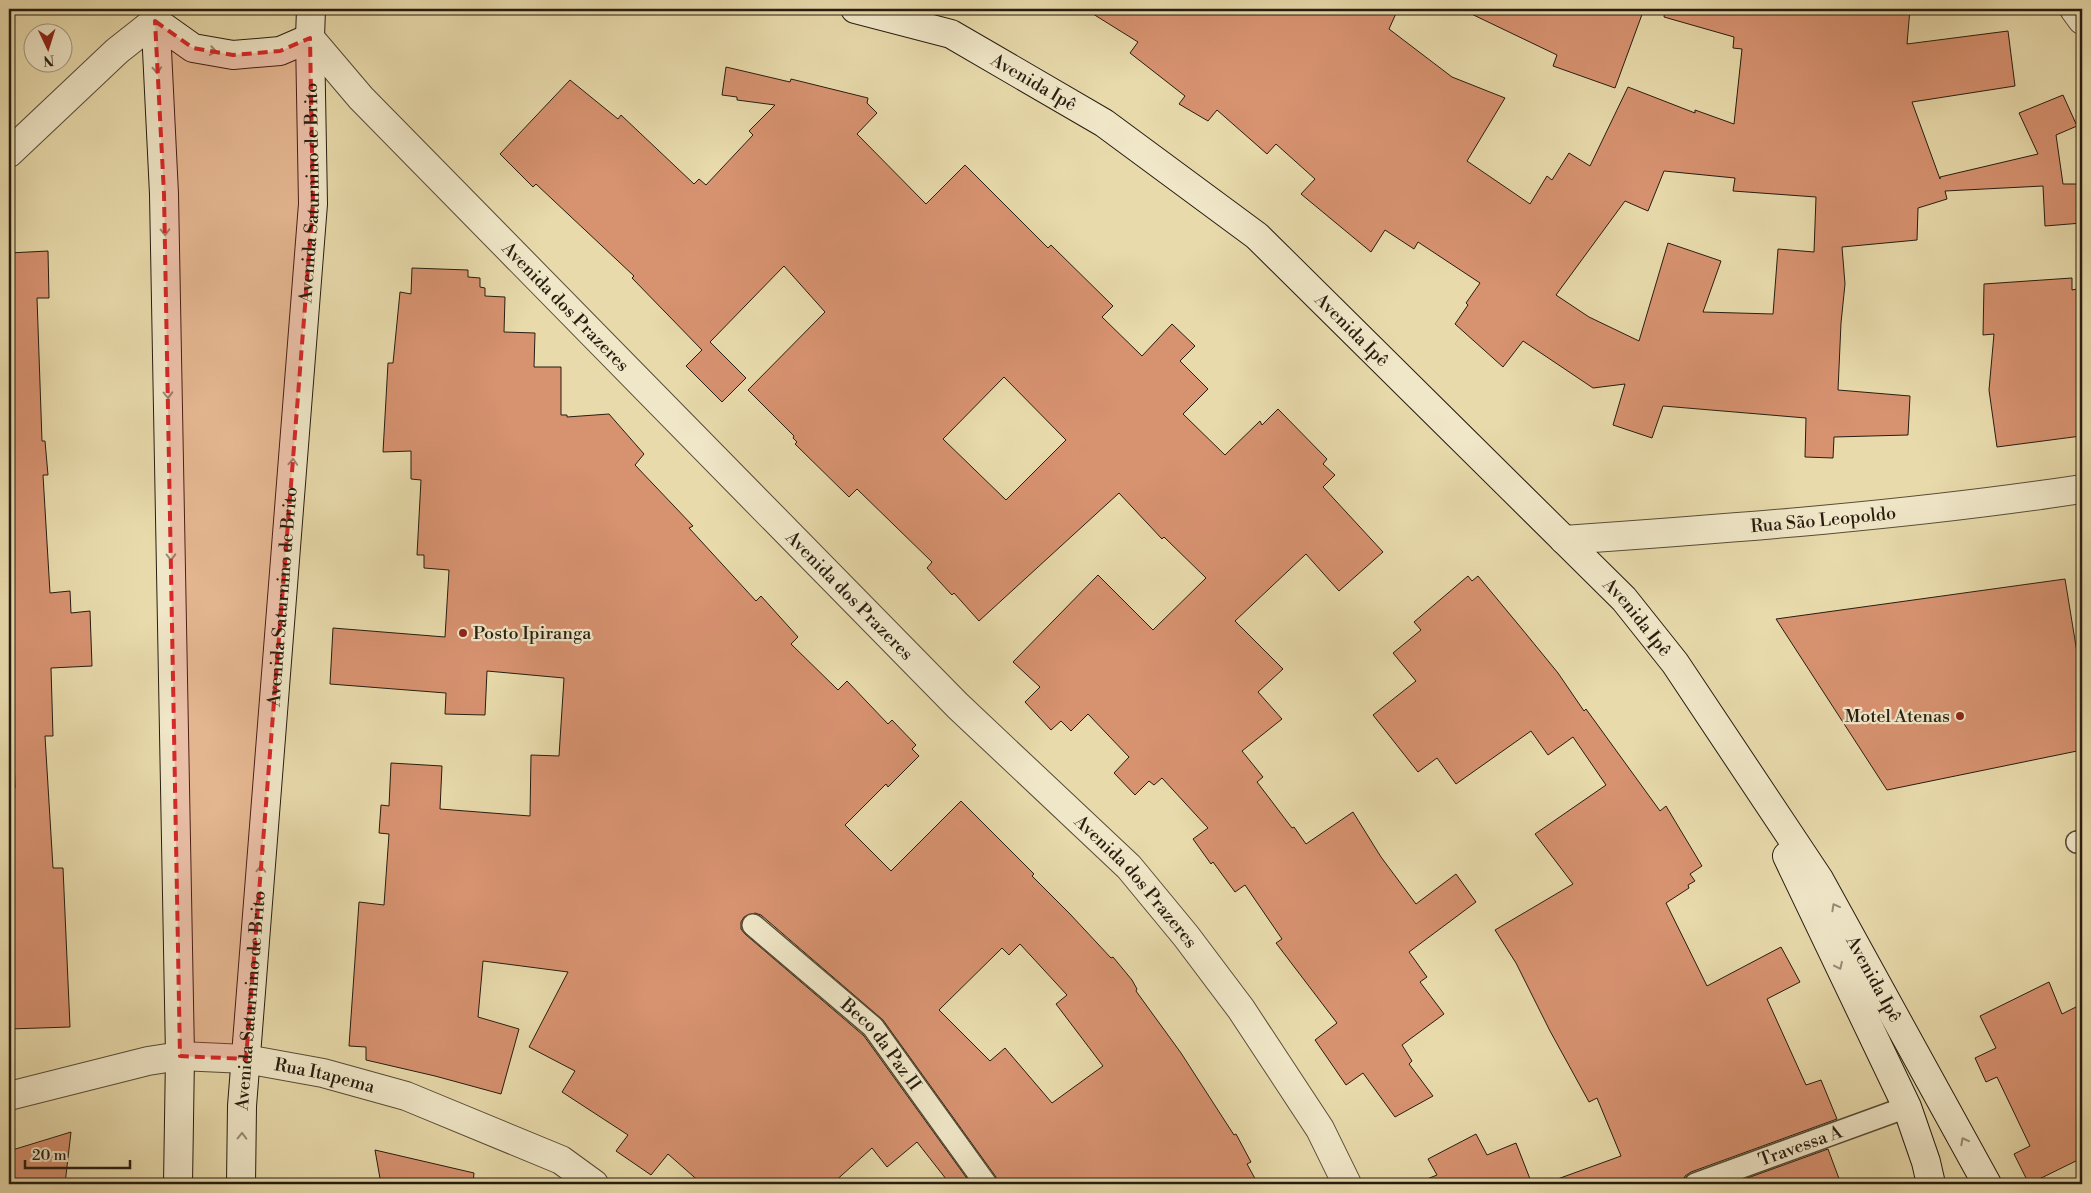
<svg xmlns="http://www.w3.org/2000/svg" width="2091" height="1193" font-family="'Libre Bodoni',serif">
<style>
.building{fill:#d79270;stroke:#271d10;fill-rule:evenodd}
.lines{fill:none;stroke-linecap:round;stroke-linejoin:round}
.lane-casing{stroke:#574c37;stroke-width:24}
.street-casing{stroke:#574c37;stroke-width:30}
.secondary-casing{stroke:#271d10;stroke-width:30}
.lane{stroke:#f0e7c8;stroke-width:21}
.street{stroke:#f0e7c8;stroke-width:28}
.secondary{stroke:#f0e7c8;stroke-width:28}
.oneway{stroke:#968c75}
.marked{fill:#d62828;fill-opacity:0.2;stroke:#d62828;stroke-width:4;stroke-dasharray:10 6;stroke-linejoin:round}
.poi-dot{fill:#8f2418;stroke:#f0e7c8;stroke-width:2}
.labels{text-anchor:middle;stroke-width:4.5;stroke-linejoin:round;paint-order:stroke}
.street-label{font-size:18px;fill:#271d10;stroke:#f0e7c8}
.poi-label{font-size:18px;fill:#271d10;stroke:#f0e7c8;text-anchor:start}
</style>
<rect width="100%" height="100%" fill="#e8daab"/>
<filter id="stains"><feTurbulence type="fractalNoise" baseFrequency=".004" numOctaves="4"/><feColorMatrix values="0 0 0 0 .2 0 0 0 0 .09 0 0 0 0 .02 0 0 0 .5 -.17"/></filter>
<radialGradient id="worn" r=".72"><stop offset=".6" stop-color="#630" stop-opacity="0"/><stop offset="1" stop-color="#630" stop-opacity=".3"/></radialGradient>
<path class="building" d="M1085,9h313l-9,20 63,48 53,21 -38,63 63,43 17,-28 5,4 17,-27 21,13 38,-79 67,26v-3l39,14 8,-75 -9,-1 1,-11 -70,-20 1,-8h245l-3,35 101,-13 7,55 -103,16 28,77v-2l98,-23 -19,-41 44,-18 14,31 -21,9 7,49h17l2,1v38l-37,3 -2,-40 -98,5 2,8 -29,9 -1,32 -75,7 3,37 -4,39 -3,67 72,6 -2,39 -74,2 -1,21 -28,-1 1,-39 -143,-12 -11,32 -39,-13 12,-41 -32,4 -70,-47 -20,26 -48,-43 13,-19 -2,-2 14,-20 -62,-41 -4,7 -29,-19 -14,22 -70,-58 14,-15 -39,-35 -9,10 -50,-44 -9,11 -29,-17 6,-8 -55,-43 8,-11zM1664,171l71,7 -2,13 83,6 -2,55 -36,-3 -5,65 -70,-2 18,-51 -53,-18 -29,98 -50,-24 -33,-22 69,-94 23,10z
M1461,9h183l-29,79 -62,-22 4,-11z
M726,67l64,15 1,-3 77,19 -1,5 10,10 -20,21 69,70 39,-39 83,83 3,-3 62,61 -11,11 40,39 30,-32 23,22 -15,15 28,28 -25,25 42,41 35,-34 2,4 16,-16 49,50 -4,5 12,11 -12,12 60,65 -44,39 -33,-37 -71,67 48,48 -25,23 24,27 -40,32 21,26 -6,5 35,46 2,-1 12,17 47,-32 28,45 35,47 40,-30 20,28 -67,50 18,25 -7,5 24,32 -42,31 10,16 -3,3 24,32 -38,21 -32,-44 -17,12 -31,-45 22,-17 -61,-80 6,-4 -37,-54 -10,7 -22,-30 -2,2 -18,-25 15,-11 -46,-50 -8,7 -5,-4 -14,14 -21,-22 15,-16 -41,-43 -17,17 -10,-10 -10,9 -26,-28 15,-15 -27,-25 85,-87 55,55 53,-52 -42,-41 -2,2 -43,-46 -140,128 -25,-28 -2,2 -25,-27 5,-6 -75,-73 -8,8 -54,-53 2,-2 -4,-4 1,-2 -46,-46 77,-78 -41,-46 -74,76 36,36 -24,24 -36,-36 16,-16 -70,-72 2,-2 -98,-92 -3,3 -33,-33 70,-74 48,39 3,-4 73,69 5,-5 7,6 47,-50 -4,-4 26,-26 -38,-5v-3l-15,-2zM1004,377l62,63 -60,60 -63,-61z
M48,251l1,47h-12l5,143h3l3,34h-5l7,118 20,-2 1,22 19,-2 2,55 -41,2 2,68h-8l8,132h10l7,159 -61,2v-240l6,-1 -4,-126h-2v-409z
M412,268l56,2v7l12,1v9l5,1v8l20,1 -1,35 31,1 -1,34h27v48h6v2l42,-3 35,40 -9,11 58,61 -4,2 67,73 5,-5 37,41 -7,7 47,46 9,-9 41,43 4,-4 24,25 -4,4 7,7 -31,31 -2,-3 -41,41 46,46 70,-70 73,73 -2,2 38,38 41,44 2,-1 19,23 5,9 -1,2 45,62 53,82 2,-1 15,28 -4,2 11,20h-260l-2,-7 -113,-157 -122,-105 -6,-2 -11,4 -3,5v7l4,5 119,102 107,148h-21l-33,-42 -30,25 -15,-19 -40,36h-130l-34,-30 -17,21 -35,-24 12,-16 -66,-43 13,-21 -46,-24 39,-75 -85,-11 -5,56 41,12 -18,65 -66,-18 -69,-16v-13l-17,-1 10,-144 25,3 5,-71 -10,-1 2,-28 8,1 2,-43 51,3 -2,43 90,7 1,-61 28,1 5,-78 -77,-7 -2,44 -40,-1 1,-21 -116,-9 3,-56 112,9 4,-67 -25,-2v-13h-7l4,-75 -10,-1v-28l-28,1 5,-89h5l7,-71 11,2zM1020,944l47,51 -11,9 47,62 -51,37 -47,-55 -15,13 -51,-51 63,-62 7,7z
M2072,278v12l10,-2v115l-4,1 3,32 -84,11 -8,-57 5,-56 -11,1 1,-51z
M1468,576l4,5 6,-5 44,53 36,44 26,38 2,-2 74,102 6,-5 36,60 -12,8 5,7 -7,4 1,3 -23,15 41,83 74,-39 19,35 -33,17 39,86 15,-5 16,39 -146,53 -6,4 -2,8h-130l-1,-3 69,-25 -24,-58 -8,4 -39,-71 -34,-68 -21,-33 78,-46 -38,-50 71,-49 -33,-48 -25,18 -17,-24 -75,53 -19,-26 -19,14 -45,-57 43,-34 -23,-28 28,-23 -7,-8z
M2065,579l17,104v67l-195,40 -111,-171z
M2049,982l13,32 20,-10v154l-53,26 -15,-30 16,-8 -33,-69 -11,5 -11,-24 21,-10 -16,-32z
M71,1132l-6,52h-56v-33z
M1476,1134l11,21 29,-12 16,41h-115v-1l20,-8 -9,-16z
M1828,1149l13,35h-110z
M375,1150l99,23 -1,11h-92z"/>
<g class="lines">
<defs>
<g id="lane">
<path d="M2077,842h5"/>
<path id="s1" d="M753,925l120,102 113,157"/>
<path id="s2" d="M1695,1184l212,-77"/>
</g>
<g id="street">
<path d="M2074,9l8,11"/>
<path id="s3" d="M310,38l51,60 597,608 171,161 57,69 55,73 79,120 27,55"/>
<path d="M9,153l108,-102 38,-30"/>
<path id="s4" d="M1564,540c174,-12 346,-25 518,-51"/>
<path id="s5" d="M9,1096l139,-35 32,-5 66,3 77,14 83,23 155,64 33,24"/>
</g>
<g id="secondary">
<path d="M155,9l9,185 16,862 -2,128"/>
<path id="s6" d="M855,9l96,25 153,89 153,113 367,363 51,64 144,216 168,305"/>
<path d="M155,21l38,27 40,7 47,-4 30,-13"/>
<path d="M1787,856l120,251 19,55 5,22"/>
<path id="s7" d="M241,1184l1,-78 71,-902 -3,-166 1,-29"/>
</g>
</defs>
<use href="#lane" class="lane-casing"/>
<use href="#street" class="street-casing"/>
<use href="#secondary" class="secondary-casing"/>
<use href="#lane" class="lane"/>
<use href="#street" class="street"/>
<use href="#secondary" class="secondary"/>
</g>
<defs><path id="oneway-chevron" d="M-2-3.5L2.5 0L-2 3.5" fill="none" stroke-width="1.6" stroke-linecap="round" stroke-linejoin="round" transform="scale(1.25)"/></defs>
<g class="oneway">
<use href="#oneway-chevron" transform="translate(213 51) rotate(10)"/>
<use href="#oneway-chevron" transform="translate(157 70) rotate(87)"/>
<use href="#oneway-chevron" transform="translate(165 232) rotate(89)"/>
<use href="#oneway-chevron" transform="translate(168 395) rotate(89)"/>
<use href="#oneway-chevron" transform="translate(293 462) rotate(-86)"/>
<use href="#oneway-chevron" transform="translate(171 557) rotate(89)"/>
<use href="#oneway-chevron" transform="translate(261 869) rotate(-86)"/>
<use href="#oneway-chevron" transform="translate(1835 907) rotate(-119)"/>
<use href="#oneway-chevron" transform="translate(1839 966) rotate(65)"/>
<use href="#oneway-chevron" transform="translate(242 1136) rotate(-89)"/>
<use href="#oneway-chevron" transform="translate(1964 1141) rotate(-118)"/>
</g>
<path class="marked" d="M155,21l38,27 40,7 47,-4 30,-13 3,166 -67,855 -66,-3 -16,-862z"/>
<g class="poi-dot">
<circle cx="463" cy="633" r="5"/>
<circle cx="1960" cy="716" r="5"/>
</g>
<g class="labels">
<g class="street-label">
<text dy="6" stroke="none"><textPath href="#s6" startOffset="195">Avenida Ipê</textPath></text>
<text dy="6" stroke="none"><textPath href="#s7" startOffset="994">Avenida Saturnino de Brito</textPath></text>
<text dy="6" stroke="none"><textPath href="#s3" startOffset="371">Avenida dos Prazeres</textPath></text>
<text dy="6" stroke="none"><textPath href="#s6" startOffset="600">Avenida Ipê</textPath></text>
<text dy="6" stroke="none"><textPath href="#s4" startOffset="260">Rua São Leopoldo</textPath></text>
<text dy="6" stroke="none"><textPath href="#s3" startOffset="776">Avenida dos Prazeres</textPath></text>
<text dy="6" stroke="none"><textPath href="#s7" startOffset="589">Avenida Saturnino de Brito</textPath></text>
<text dy="6" stroke="none"><textPath href="#s6" startOffset="1005">Avenida Ipê</textPath></text>
<text dy="6" stroke="none"><textPath href="#s3" startOffset="1181">Avenida dos Prazeres</textPath></text>
<text dy="6" stroke="none"><textPath href="#s6" startOffset="1438">Avenida Ipê</textPath></text>
<text dy="6" stroke="none"><textPath href="#s7" startOffset="184">Avenida Saturnino de Brito</textPath></text>
<text dy="6" stroke="none"><textPath href="#s1" startOffset="176">Beco da Paz II</textPath></text>
<text dy="6" stroke="none"><textPath href="#s5" startOffset="322">Rua Itapema</textPath></text>
<text dy="6" stroke="none"><textPath href="#s2" startOffset="112">Travessa A</textPath></text>
</g>
<g class="poi-label">
<text x="473" y="639">Posto Ipiranga</text>
<text x="1950" y="722" text-anchor="end">Motel Atenas</text>
</g>
</g>
<rect width="2091" height="1193" fill="none" stroke="#e8daab" stroke-width="30"/>
<rect x="10" y="10" width="2071" height="1173" fill="none" stroke="#271d10" stroke-width="2.5"/>
<rect x="15" y="15" width="2061" height="1163" fill="none" stroke="#271d10"/>
<g transform="translate(48 48) rotate(176)"><circle r="24" fill="#f0e7c8" stroke="#a0967e"/>
<path d="M0-4L9 19L0 12L-9 19Z" fill="#8f2418"/>
<text y="-8" font-size="14" font-weight="bold" text-anchor="middle" fill="#271d10">N</text>
</g>
<path d="M25 1160v8h105v-8" fill="none" stroke="#271d10" stroke-width="2.5"/>
<text x="32" y="1160" font-size="15" fill="#271d10" stroke="#f0e7c8" stroke-width="4" paint-order="stroke">20 m</text>
<rect width="100%" height="100%" filter="url(#stains)"/>
<rect width="100%" height="100%" fill="url(#worn)"/>
</svg>
